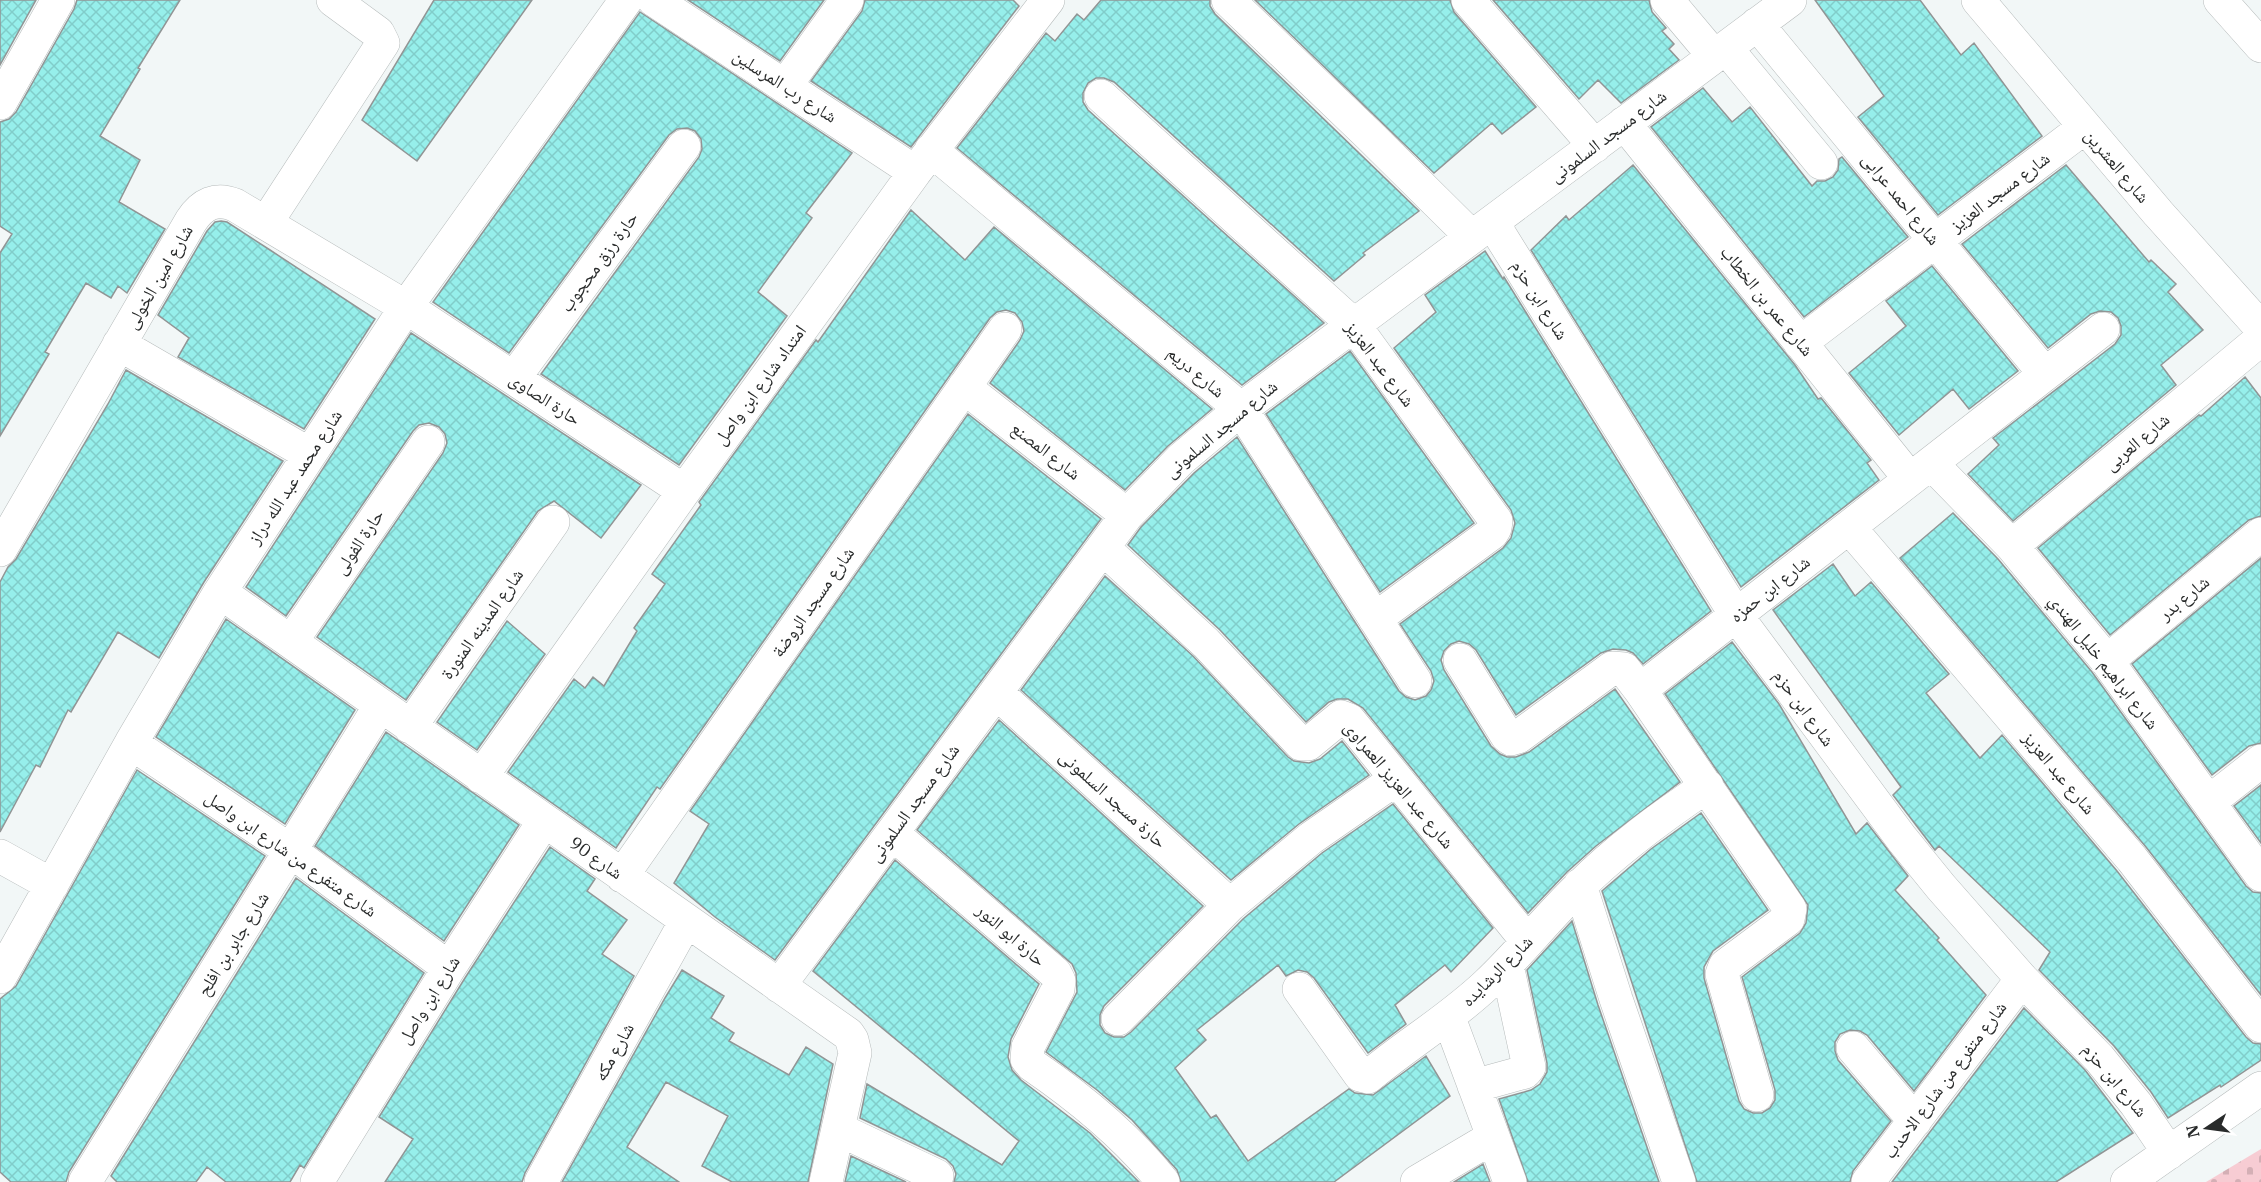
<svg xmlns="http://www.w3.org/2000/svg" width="2261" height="1182" font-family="'IBM Plex Serif','Noto Naskh Arabic',serif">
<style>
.cemetery{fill:url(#cemetery-stones)}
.building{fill:url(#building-cross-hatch);stroke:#919595;stroke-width:1.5}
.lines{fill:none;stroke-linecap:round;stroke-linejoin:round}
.minor-casing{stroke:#b6bbbb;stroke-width:34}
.minor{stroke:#fff;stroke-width:33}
.labels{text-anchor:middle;stroke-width:5;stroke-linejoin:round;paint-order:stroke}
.street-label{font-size:18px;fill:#292b2b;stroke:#fff}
</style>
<defs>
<pattern id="cemetery-stones" width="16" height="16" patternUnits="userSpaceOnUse" patternTransform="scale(1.5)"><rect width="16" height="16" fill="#f7ccd3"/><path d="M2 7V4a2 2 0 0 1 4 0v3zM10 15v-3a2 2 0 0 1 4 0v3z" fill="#d4afb5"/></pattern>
<pattern id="building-cross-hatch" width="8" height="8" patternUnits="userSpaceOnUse" patternTransform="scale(1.5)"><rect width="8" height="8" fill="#96efeb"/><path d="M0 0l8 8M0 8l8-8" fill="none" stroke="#81cdca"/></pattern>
</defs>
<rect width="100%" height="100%" fill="#f2f7f7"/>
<path class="cemetery" d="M2261,1149v33h-55z"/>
<path class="building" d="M0,0h36l-36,65z
M77,0h103l-42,68 2,1 -40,67 40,24 -21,42 46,27 -38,64 -9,-7 -7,12 -25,-15 -41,69 4,2 -49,82v-183l12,-19 -12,-8v-104l9,-3 7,-7 58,-103z
M434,0h98l-115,161 -55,-41z
M688,0h136l-44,61z
M865,0h148l6,6 -108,141 -100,-66 51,-70z
M1101,0h109v6l5,8 204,197 -56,42 2,2 -31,26 -220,-199 -10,-4h-8l-8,5 -5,10v9l5,8 236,213 -82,62 -285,-237 89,-115 9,8 22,-27 7,6z
M1255,0h195l4,12 82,95 -34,27 -10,-11 -58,50z
M1493,0h156l3,12 14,16 -4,3 12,13 -5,5 10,11 -58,43 -23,-23 -19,19z
M1815,0h105l41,55 13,-12 68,93 -104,79 -80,-98 26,-21z
M640,12l212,141 -46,60 6,5 -54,74 29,24 -108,149 -138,-91 158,-217 3,-8 -1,-10 -6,-8 -8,-3 -10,1 -8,6 -160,218 -76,-51z
M1703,88l29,34 18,-15 62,79 5,-5h8l8,-4 5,-7 1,-11 3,-2 66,80 -104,80 -153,-190z
M1633,165l162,200 23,34 3,-1 50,62 -4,3 12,17 -138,107 -210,-337 35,-34 3,4z
M2066,165l83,97 2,-2 25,24 -8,8 35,38 -42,35 15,20 -163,136 -45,-47 31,-29 -6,-7 122,-94 6,-9v-9l-3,-8 -7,-6 -11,-1 -9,3 -43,34 -86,-104z
M911,210l54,50 29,-33 218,182 -44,37 -43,44 -135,-107 30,-43 4,-9 -2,-9 -7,-9 -9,-3 -9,2 -7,6 -330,471 -3,-2 -41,61 -108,-76 66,-93 11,9 8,-11 11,9 33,-55 -3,-3 31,-44 -13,-10 49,-69 -2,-3 117,-162 2,2z
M221,221l6,1 43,28 105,69 -71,110 -126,-72 11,-19 -31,-23 49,-84 8,-9z
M1485,251l18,28 1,-2 207,334 -68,53 -10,-11 -7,-3 -13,-1 -12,4 -85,62 -40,-65 -7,-6 -10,-3 -8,3 -7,7 -3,9 3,10 47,76 9,8 7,3h9l13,-5 86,-63 65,93 -84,64 -29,26 -39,41 -165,-205 -15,-9h-11l-8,3 -23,20 -86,-92 -92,-85 13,-18 53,-54 43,-36 162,254 7,6 9,3 11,-4 5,-6 3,-9 -3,-10 -31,-47 103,-76 8,-10 4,-15 -4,-13 -117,-162 42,-36 -11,-17z
M1932,266l86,105 -49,38 -16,-20 -54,46 -50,-62 57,-47 -20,-25z
M411,333l230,152 -40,53 -47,-37 -16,10 -132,189 -89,-63 126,-184 4,-10 -2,-9 -6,-7 -10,-4 -10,2 -6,6 -127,185 -40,-29z
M1350,351l124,172 -94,69 -114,-178z
M126,370l157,91 -79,121 -45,76 -41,-26 -47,80 -3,-2 -28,57 -4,-2 -36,67v-250l8,-15 8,-8 92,-155z
M2245,377l16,21v118l-12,4 -139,115 -72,-87 161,-133 2,1z
M968,414l133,105 -326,441 -60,-43 -41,-34 35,-59 -19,-13z
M1953,513l45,46 94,113 154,214 7,6 8,1v102l-115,-148 -246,-289z
M2261,558v185l-12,3 -37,29 -80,-111z
M1833,564l22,32 16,-14 78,92 -23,19 54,65 22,-23 115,136 129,166 7,6 8,1v16l-40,27 -1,-2 -52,33 -17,-26 -37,-46 -75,-76 11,-18 -111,-106 -4,4 -42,-55 8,-8 -128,-177z
M1105,576l88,80 95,101 6,4 15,2 11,-4 22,-18 27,34 -70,49 -68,56 -210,-190z
M226,619l129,91 -70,114 -129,-87z
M507,621l38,33 -68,96 -40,-28z
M1732,642l47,62 77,130 11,-11 41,53 -13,14 44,48 -2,2 49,55 -72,96 -47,-56 -7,-4 -10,-1 -10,4 -5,8v9l3,9 53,61 -38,50 -3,11h-153l-95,-291 49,-42 50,-36 67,97 -55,41 -9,16v11l35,123 5,8 9,4h9l8,-5 5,-8v-10l-33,-113 58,-44 6,-10 2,-18 -143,-211z
M999,720l204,186 -99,100 -4,9v10l5,8 9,4h10l7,-5 112,-113 79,-66 71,-49 100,124 -42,44 -6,-7 -50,40 11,19 -38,29 -54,-75 -7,-6 -9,-2 -12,6 -8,-11 -81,65 9,10 -31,28 36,50 5,-3 32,46 101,-72 6,4 18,2 53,-39 24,40 -116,86h-153l-4,-12 -45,-50 -35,-30 -51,-38 31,-60 -1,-19 -4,-9 -155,-134z
M386,732l133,93 -75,116 -129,-95z
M137,770l128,86 -196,316 -3,10h-55l-11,-10v-173l16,-13z
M2261,785v58l-27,-37z
M550,847l45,32 -8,12 40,29 -25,34 32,22 -109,197 -3,9h-137l28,-43 -34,-22 86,-139z
M895,860l144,124 -28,55 -3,18 4,13 9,10 69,53 49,49h-185l2,-8 -3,-8 -7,-7 -86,-41 7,-34 135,81 17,-24 -206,-170z
M296,878l128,95 -120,195 -4,-3 -10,17h-64l-19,-15 -11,15h-79l-6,-6z
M1572,921l26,84 61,177h-131l-29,-83 32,-9 9,-6 7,-12v-9l-20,-93z
M682,970l42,26 -13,22 23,15 -5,8 60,34 17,-28 27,17 -25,118h-76l-30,-16 26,-50 -62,-34 -39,65 52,35h-117l103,-184z
M2024,1008l61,62 48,63 -77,49h-164z
M851,1156l55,26h-61z
M1483,1164l7,18h-36z"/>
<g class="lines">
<defs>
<path id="minor" d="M654,0l261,172
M1228,0l141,135 103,102
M1468,0l127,146
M1667,0l47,56
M1978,0l180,213 103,115
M2220,0l41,46
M1757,24l288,350
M1726,48l95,115
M785,86l62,-86
M1101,96l253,229 142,196 -1,7 -3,5 -117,86
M0,103l58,-103
M1624,123l286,356
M931,150l310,259 174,272
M1492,222l244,393 166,224 39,48 81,92 77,79 37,46 33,49
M266,223l117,-180 -5,-10 -45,-33
M1800,343l285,-216
M119,344l190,110
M514,378l170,-232
M964,387l163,128
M1931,463l81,83 95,115 154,214
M1849,527l283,332 129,167
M2012,546l249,-207
M1103,548l103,95 95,101h7l33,-27 8,3 178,221
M0,550l191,-329c11,-17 25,-24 44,-16l171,102 278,184
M220,592l628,442 4,6 3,13 -29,129
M291,642l137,-200
M1460,660l47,76 4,3 7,-2 94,-69 12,1 16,21 463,-361
M2107,661l154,-127
M1640,690l150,219 -2,10 -63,47 -3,8 35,121
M996,692l234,213
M410,727l143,-205
M131,743l160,108 158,117
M481,777l203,-286 231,-319 133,-172
M2209,802l52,-41
M892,833l163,140 4,8 -1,8 -30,58 -1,12 5,6c48,33 95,71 131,117
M0,856l52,29
M622,876l383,-547
M1580,885l36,114 63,183
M0,977l131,-234 89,-151 186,-285 220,-307
M779,986l348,-471 54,-56 60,-50 549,-409
M1299,989l61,86 8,2c39,-33 81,-57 119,-93 32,-30 59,-65 91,-96 39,-39 83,-71 129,-102
M1449,1018l61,164
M1118,1019l112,-114 81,-67 85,-59
M1853,1048l62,73
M1474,1086l51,-14 4,-5 -22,-102
M838,1129l99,47
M85,1182l295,-476
M317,1182l132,-214 95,-147
M541,1182l145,-261
M1417,1182l76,-45
M1868,1182l154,-203
M2127,1182l134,-94"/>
</defs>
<use href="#minor" class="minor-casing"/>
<use href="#minor" class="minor"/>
</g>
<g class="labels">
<g class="street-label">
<text transform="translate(785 86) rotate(33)" y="6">شارع رب المرسلين</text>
<text transform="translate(1608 136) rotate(-37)" y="6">شارع مسجد السلمونى</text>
<text transform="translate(2117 166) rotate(50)" y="6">شارع العشرين</text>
<text transform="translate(2000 192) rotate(-37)" y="6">شارع مسجد العزيز</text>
<text transform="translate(1901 199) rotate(51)" y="6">شارع احمد عرابى</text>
<text transform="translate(599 262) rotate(-54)" y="6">حارة رزق محجوب</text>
<text transform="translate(159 277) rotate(-60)" y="6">شارع امين الخولى</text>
<text transform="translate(1540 300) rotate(58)" y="6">شارع ابن حزم</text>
<text transform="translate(1767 301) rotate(51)" y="6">شارع عمر بن الخطاب</text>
<text transform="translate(1380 364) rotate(53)" y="6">شارع عبد العزيز</text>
<text transform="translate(1196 372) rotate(40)" y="6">شارع دريم</text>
<text transform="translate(760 385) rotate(-54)" y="6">امتداد شارع ابن واصل</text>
<text transform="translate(545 399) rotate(33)" y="6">حارة الصاوى</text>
<text transform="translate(1221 429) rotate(-40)" y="6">شارع مسجد السلمونى</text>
<text transform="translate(2137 442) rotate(-40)" y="6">شارع العربى</text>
<text transform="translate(1046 451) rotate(38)" y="6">شارع المصنع</text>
<text transform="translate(295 477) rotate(-57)" y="6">شارع محمد عبد الله دراز</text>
<text transform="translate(359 542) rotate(-56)" y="6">حارة الفولى</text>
<text transform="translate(1770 589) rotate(-38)" y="6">شارع ابن حمزه</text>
<text transform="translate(2184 598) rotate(-39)" y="6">شارع بدر</text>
<text transform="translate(813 602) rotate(-55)" y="6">شارع مسجد الروضة</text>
<text transform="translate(482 624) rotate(-55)" y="6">شارع المدينه المنورة</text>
<text transform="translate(2104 662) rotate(52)" y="6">شارع ابراهيم خليل الهندي</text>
<text transform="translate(1804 708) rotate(54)" y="6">شارع ابن حزم</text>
<text transform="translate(2059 773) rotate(50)" y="6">شارع عبد العزيز</text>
<text transform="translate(1399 785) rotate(50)" y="6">شارع عبد العزيز العمراوى</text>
<text transform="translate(1113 799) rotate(42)" y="6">حارة مسجد السلمونى</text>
<text transform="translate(914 803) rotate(-54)" y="6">شارع مسجد السلمونى</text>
<text transform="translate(291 854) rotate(35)" y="6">شارع متفرع من شارع ابن واصل</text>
<text transform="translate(596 858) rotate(35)" y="6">شارع 90</text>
<text transform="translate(1011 935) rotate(41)" y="6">حارة ابو النور</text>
<text transform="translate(233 944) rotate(-58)" y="6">شارع جابر بن افلح</text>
<text transform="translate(1497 971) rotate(-45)" y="6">شارع الرشايده</text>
<text transform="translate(429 1000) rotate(-58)" y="6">شارع ابن واصل</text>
<text transform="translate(614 1052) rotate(-61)" y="6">شارع مكه</text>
<text transform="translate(1945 1080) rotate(-53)" y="6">شارع متفرع من شارع الاحدب</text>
<text transform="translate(2115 1080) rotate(50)" y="6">شارع ابن حزم</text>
</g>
</g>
<g transform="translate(2207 1128) rotate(257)" stroke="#ffffff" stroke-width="4.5" paint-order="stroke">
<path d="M0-4.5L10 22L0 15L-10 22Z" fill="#292b2b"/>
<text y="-9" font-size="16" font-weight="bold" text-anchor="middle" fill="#292b2b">N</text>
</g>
</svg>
